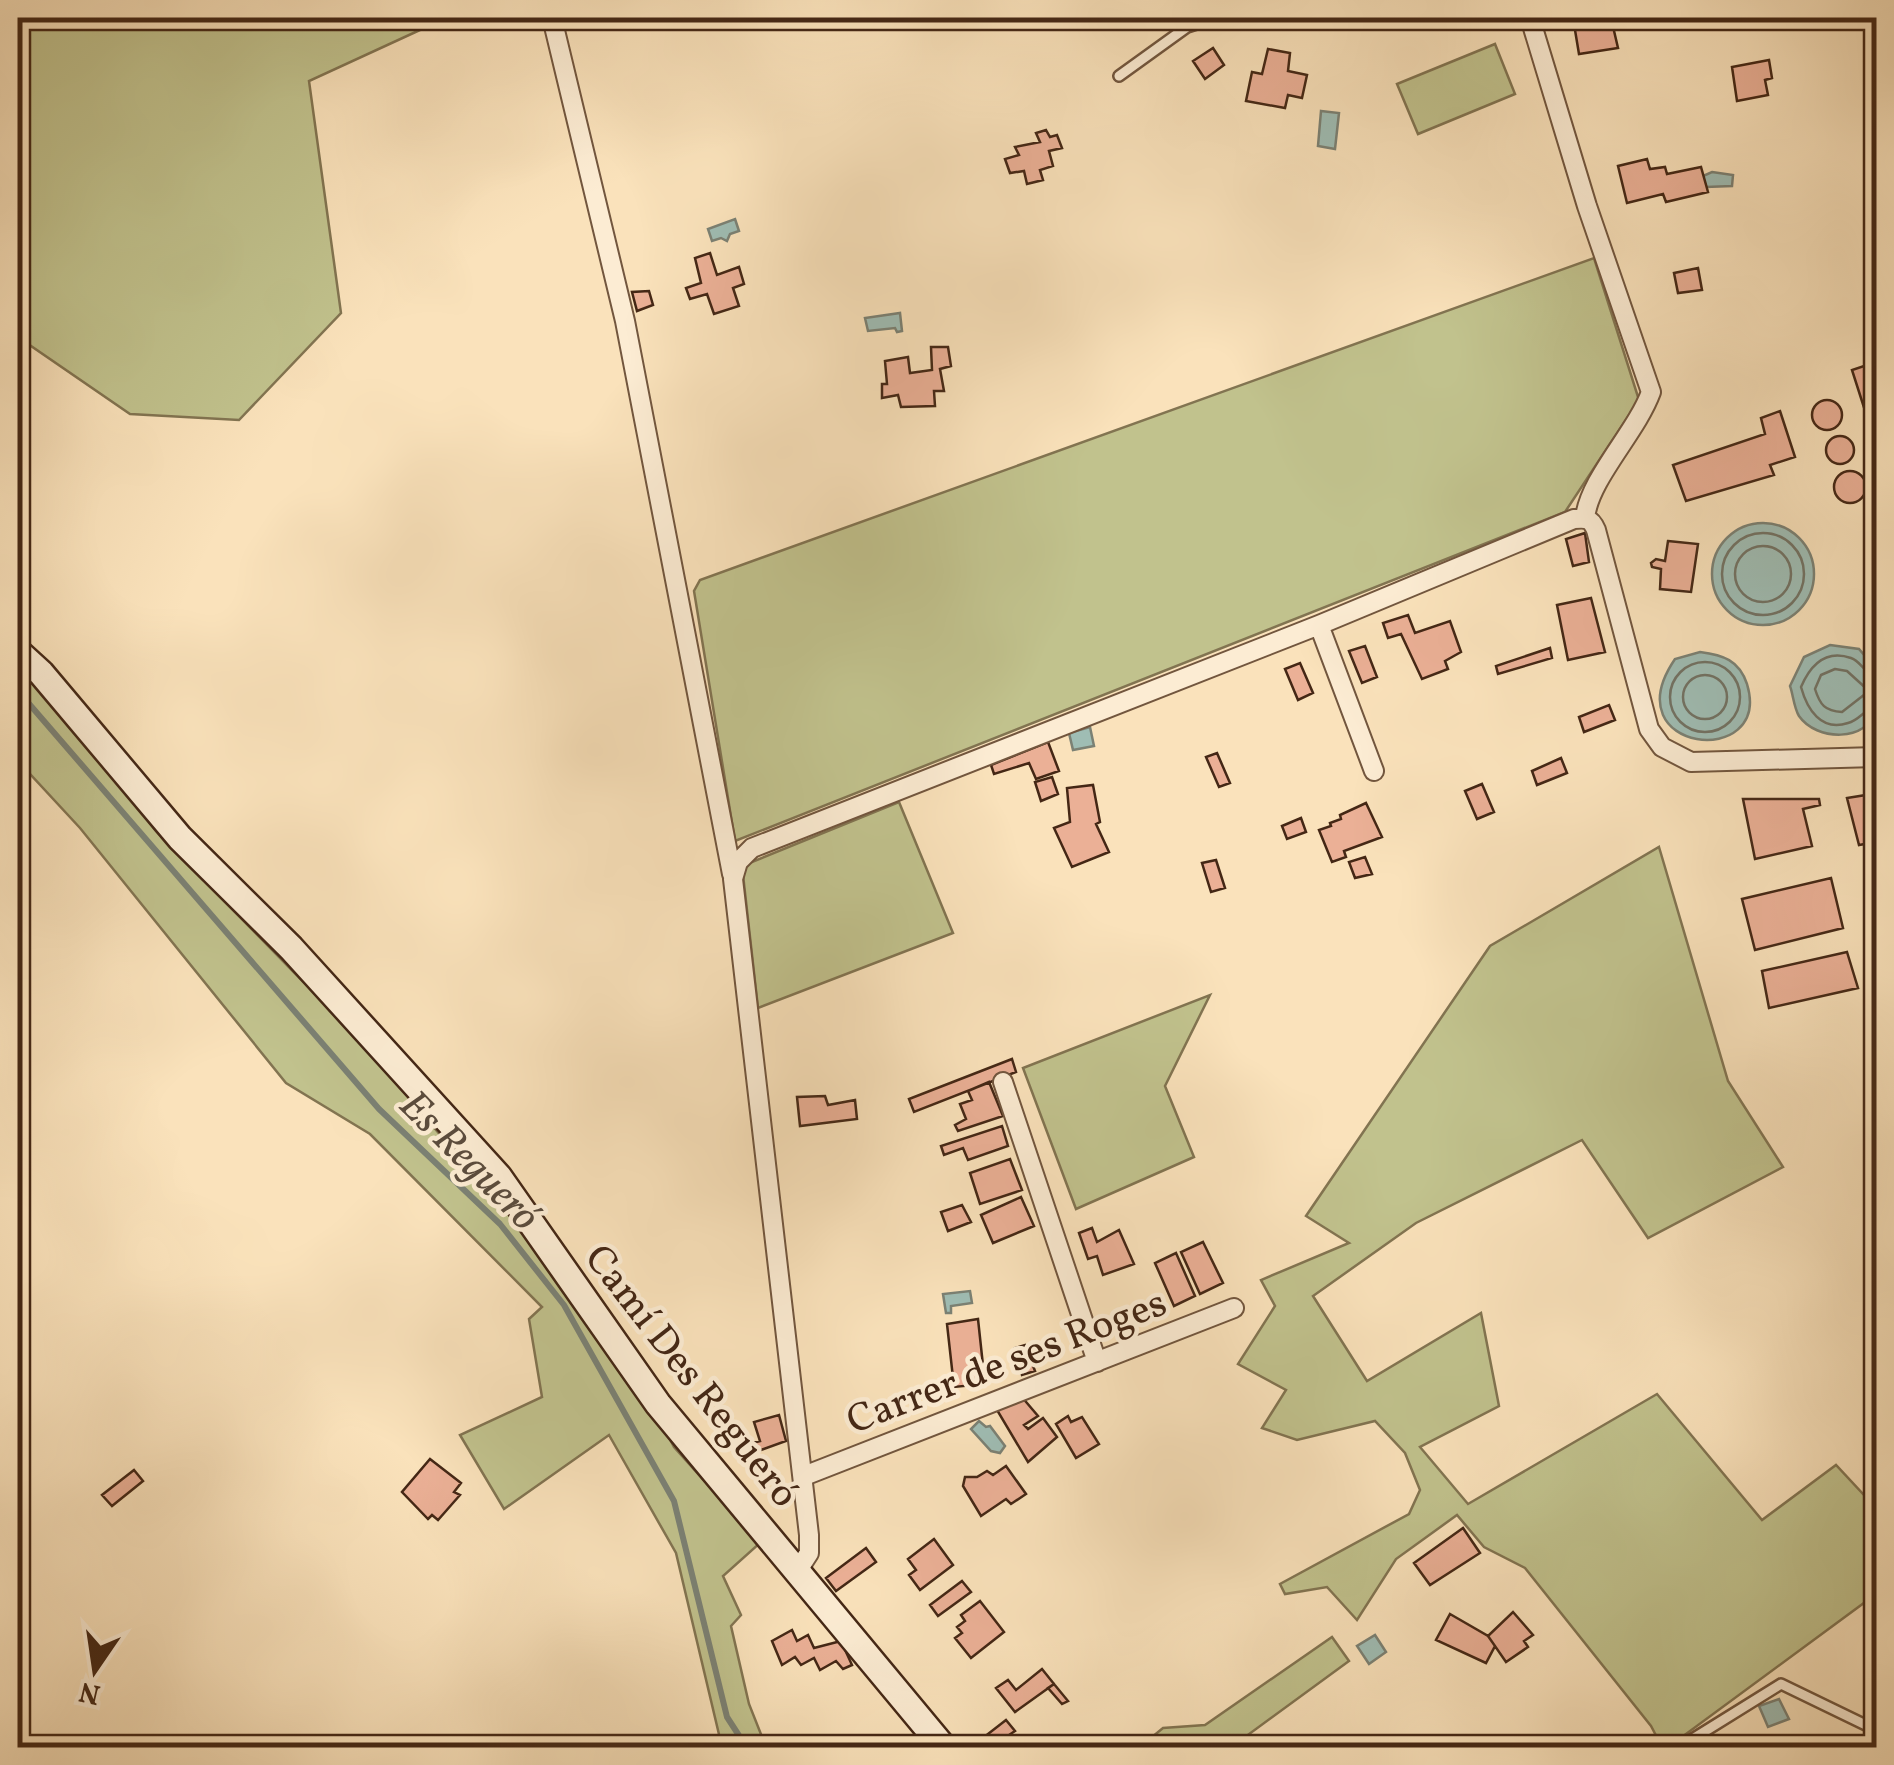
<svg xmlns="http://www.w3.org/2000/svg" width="1894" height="1765" font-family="Vollkorn,serif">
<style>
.green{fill:#c1c28d;stroke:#827451;stroke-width:2.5}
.water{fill:#9fbdb4;stroke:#7b8174;stroke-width:2.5}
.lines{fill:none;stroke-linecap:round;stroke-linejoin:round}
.shore{stroke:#727264;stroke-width:2.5}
.stream{stroke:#7b8174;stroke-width:6}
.building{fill:#ebb096;stroke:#442715;stroke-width:2.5}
.lane-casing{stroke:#72563e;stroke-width:14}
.street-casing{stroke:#72563e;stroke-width:22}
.secondary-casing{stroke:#442715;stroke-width:30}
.lane{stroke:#fcecd3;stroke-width:9}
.street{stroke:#fcecd3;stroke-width:18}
.secondary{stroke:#fcecd3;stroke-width:25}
.labels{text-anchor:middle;stroke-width:9;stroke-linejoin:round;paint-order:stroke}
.street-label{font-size:40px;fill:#442715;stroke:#fcecd3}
.water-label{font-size:42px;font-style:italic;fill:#5b4c3d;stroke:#fcecd3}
</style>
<rect width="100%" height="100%" fill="#fae2bb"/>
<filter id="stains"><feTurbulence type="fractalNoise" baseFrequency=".002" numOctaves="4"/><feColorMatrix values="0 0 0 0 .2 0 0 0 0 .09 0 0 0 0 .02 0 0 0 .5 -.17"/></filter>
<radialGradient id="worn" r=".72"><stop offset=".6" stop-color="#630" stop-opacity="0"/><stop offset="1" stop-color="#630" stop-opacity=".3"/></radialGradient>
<path class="green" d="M18,18h428l-137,63 32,232 -102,107 -109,-6 -112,-77z
M1495,44l20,50 -97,40 -21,-50z
M1594,258l45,142 -74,112 -830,329 -41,-250 6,-11z
M18,662l72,81 66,88 207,212 89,106 79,86 116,160 27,52 86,96 -37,33 18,39 -10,11 18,78 17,43h-44l-46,-194 -67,-118 -105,74 -44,-74 82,-38 -13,-78 13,-12 -172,-173 -84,-51 -206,-255 -62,-67z
M899,802l54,131 -195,75 -16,-142z
M1659,847l69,234 55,86 -135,71 -66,-98 -166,83 -103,73 54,85 114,-68 18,93 -79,41 48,57 189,-110 105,126 74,-55 40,43v86l-209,154 -5,-1 -11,-21 -126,-158 -41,-21 -27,-32 -61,44 -39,61 -30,-33 -42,7 -5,-10 129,-70 11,-24 -15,-37 -30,-32 -78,19 -35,-12 24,-38 -48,-26 37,-58 -14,-26 88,-37 -43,-27 184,-270z
M1210,995l-45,91 29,71 -118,52 -53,-141z
M1332,1637l17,24 -108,79 -18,-3 -15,10h-68l23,-19 42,-3z"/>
<path class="water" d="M1321,111l18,2 -4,36 -17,-3z
M1712,172l21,3 -1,11 -26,1 -3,-11z
M735,219l4,12 -9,3 -3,7 -6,-3 -9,3 -4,-12z
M900,313l2,18 -5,1 -2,-4 -27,3 -3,-13z
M1712 574a51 51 0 1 1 102 0a51 51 0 1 1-102 0Z
M1830,645l29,4 17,20c1,13 3,28 0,40 -8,34 -60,32 -77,7 -5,-8 -6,-22 -9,-30l14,-29z
M1700,652c23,3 39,8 47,32 26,86 -136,69 -72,-25z
M1090,727l4,19 -21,4 -4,-17z
M970,1291l2,12 -21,3v7h-5l-3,-19z
M979,1421l7,6 4,-1 15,20 -5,7 -9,-2 -20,-22z
M1375,1635l11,17 -17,12 -12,-18z
M1779,1699l10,20 -21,8 -9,-21z"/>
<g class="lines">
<path class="shore" d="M1722 574a41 41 0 1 1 82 0a41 41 0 1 1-82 0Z
M1735 574a28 28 0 1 1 56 0a28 28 0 1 1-56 0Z
M1670 697a35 35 0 1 1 70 0a35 35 0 1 1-70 0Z
M1835,669l12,2 22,20 -27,21c-17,-1 -22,-7 -27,-23l6,-14z
M1683 697a22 22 0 1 1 44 0a22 22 0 1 1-44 0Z
M1876,675c-13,-2 -14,-13 -25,-17 -26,-9 -41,8 -50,29 6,22 20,45 47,36 12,-3 16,-14 28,-16"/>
<path class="stream" d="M18,691l361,418 121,115 64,81 110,196 53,216 20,31"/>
</g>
<path class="building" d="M1600,18h11l7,30 -39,6 -5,-30 26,-3z
M1213,48l11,17 -19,14 -12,-18z
M1268,49l22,4 -2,18 19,4 -5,23 -14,-3 -3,13 -39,-7 6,-29 10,2z
M1769,60l3,18 -7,2 3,15 -31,6 -5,-34z
M1046,130l4,7 7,-2 5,13 -13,3 4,15 -13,4 3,10 -16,4 -3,-13 -14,2 -5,-14 14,-4 -4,-8 25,-5 -4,-9z
M1647,159l3,10 15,-2 2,7 34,-7 7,25 -42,10 -3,-8 -36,9 -9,-37z
M710,253l7,22 22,-8 5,17 -11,4 6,18 -25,8 -7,-20 -17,5 -4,-11 15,-5 -6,-25z
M1698,268l4,22 -24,3 -4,-20z
M649,291l4,14 -16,6 -5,-19z
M931,347h17l3,19 -11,3 4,22h-10l1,15 -34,1 -3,-12 -16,3v-14h5l-2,-23 23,-4 2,16 22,-3z
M1876,362v83l-24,-75z
M1812 415a15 15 0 1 1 30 0a15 15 0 1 1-30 0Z
M1780,411l15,46 -25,8 4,10 -88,26 -13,-36 92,-31 -4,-16z
M1826 450a14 14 0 1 1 28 0a14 14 0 1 1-28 0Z
M1834 487a16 16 0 1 1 32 0a16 16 0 1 1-32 0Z
M1585,533l4,29 -16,4 -7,-27z
M1668,541l30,3 -7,48 -31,-3 1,-20 -9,-2 -1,-4 5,-4 9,2z
M1591,598l14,54 -37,8 -11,-55z
M1408,615l7,18 35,-12 11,31 -16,9 3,8 -26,10 -21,-45 -13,4 -5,-15z
M1365,646l12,31 -15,6 -13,-32z
M1550,648l2,10 -54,16 -2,-8z
M1300,663l13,30 -15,7 -13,-31z
M1609,705l6,15 -31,12 -5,-15z
M1048,742l11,29 -23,8 -7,-16 -35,11 -3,-9z
M1217,753l13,30 -11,4 -13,-30z
M1561,758l6,15 -30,12 -5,-14z
M1052,777l6,17 -17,7 -6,-19z
M1482,784l12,28 -17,7 -12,-28z
M1093,785l7,37 -4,2 13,28 -37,15 -18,-39 16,-6 -3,-34z
M1866,795l10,47 -17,3 -12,-47z
M1743,799h76l1,6 -17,4 9,37 -57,13z
M1366,803l16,34 -38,14 2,6 -14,5 -13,-32 12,-4 -1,-3 11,-4 -1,-4z
M1301,818l5,14 -19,7 -5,-13z
M1365,857l7,17 -17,4 -6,-16z
M1216,860l9,28 -14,4 -9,-29z
M1831,878l12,50 -88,22 -13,-51z
M1847,952l11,36 -89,20 -7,-37z
M1012,1059l4,13 -102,40 -5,-13z
M989,1082l14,34 -45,15 -3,-6 11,-6 -6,-15 12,-4 -4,-9z
M825,1096l3,9 27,-5 2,19 -57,7 -3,-29z
M1002,1126l6,20 -40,14 -5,-12 -19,7 -3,-9z
M1010,1159l12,31 -42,14 -10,-31z
M1021,1197l13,29 -41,17 -12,-28z
M962,1205l9,17 -23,9 -7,-19z
M1092,1228l5,14 22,-12 15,34 -31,11 -6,-19 -9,3 -9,-26z
M1203,1242l20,41 -23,11 -19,-42z
M1176,1253l19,43 -21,10 -19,-43z
M978,1319l7,65 -31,3 -7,-63z
M1025,1345l10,26 -13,4 -7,-27z
M1021,1396l17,20 -14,9 4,4 15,-11 14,19 -29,25 -31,-52z
M779,1415l7,26 -39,14 -3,-10 16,-4 -6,-19z
M1068,1416l3,6 11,-5 17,27 -23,14 -20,-34z
M430,1459l31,24 -7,9 6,3 -22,25 -6,-5 -4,4 -26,-27z
M1006,1466l20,28 -15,10 -5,-5 -25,17 -18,-30 2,-9h12l10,-6 6,4z
M134,1470l9,11 -31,25 -10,-11z
M1463,1528l17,25 -50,32 -16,-22z
M934,1539l19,26 -33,25 -11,-15 7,-5 -8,-11z
M866,1548l10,14 -40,29 -10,-13z
M962,1581l9,11 -33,24 -8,-11z
M980,1601l24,31 -33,26 -16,-20 7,-5 -5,-6 8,-6 -4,-6z
M1513,1612l20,23 -9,6 4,6 -22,15 -18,-26z
M1450,1614l38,22 7,10 -9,17 -50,-23z
M24,1619l4,10 -10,3v-12z
M792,1630l5,11 11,-6 6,13 27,-7 11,24 -9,4 -7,-8 -16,9 -6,-12 -13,7 -6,-8 -13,8 -10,-24z
M1042,1669l12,15 -39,28 -19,-24 12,-8 8,10z
M1054,1684l14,17 -6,3 -14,-16z
M1006,1720l9,11 -9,6 8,11h-44z
M1799,1737l34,6 -1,5h-35z"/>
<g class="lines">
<defs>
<path id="lane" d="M1119,76l68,-49 28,-9
M1678,1748l103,-64 95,46"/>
<path id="street" d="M552,18l73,303 107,553
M1530,18l57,188 64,186c-15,41 -62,87 -66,126
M1319,625l55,146
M1003,1082l94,280
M804,1476l430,-168
M798,1570l11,-17v-18l-76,-656 5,-17 14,-14 567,-223 255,-106c12,-1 17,-1 22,11l53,199 13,18 29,15 185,-5"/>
<path id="secondary" d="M18,652l23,21 139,165 111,110 208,229 159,227 286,344"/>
</defs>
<use href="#lane" class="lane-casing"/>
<use href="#street" class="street-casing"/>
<use href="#secondary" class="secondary-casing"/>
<use href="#lane" class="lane"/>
<use href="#street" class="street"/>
<use href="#secondary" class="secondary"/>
</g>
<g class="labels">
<g class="street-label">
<text transform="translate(1006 1360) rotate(-21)" y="14">Carrer de ses Roges</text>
<text transform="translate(693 1375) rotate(52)" y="14">Camí Des Regueró</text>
</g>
<g class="water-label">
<text transform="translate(471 1159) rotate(45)" y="15">Es Regueró</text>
</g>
</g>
<rect width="1894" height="1765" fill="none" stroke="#fae2bb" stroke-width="60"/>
<rect x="20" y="20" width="1854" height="1725" fill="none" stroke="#442715" stroke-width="5"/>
<rect x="30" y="30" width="1834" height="1705" fill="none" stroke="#442715" stroke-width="2.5"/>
<g transform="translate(95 1670) rotate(193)" stroke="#fcecd3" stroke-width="8" paint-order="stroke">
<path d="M0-8L18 38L0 25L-18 38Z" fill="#442715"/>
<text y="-15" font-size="28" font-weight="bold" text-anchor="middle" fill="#442715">N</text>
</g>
<rect width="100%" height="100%" filter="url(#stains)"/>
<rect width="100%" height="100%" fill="url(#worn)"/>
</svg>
